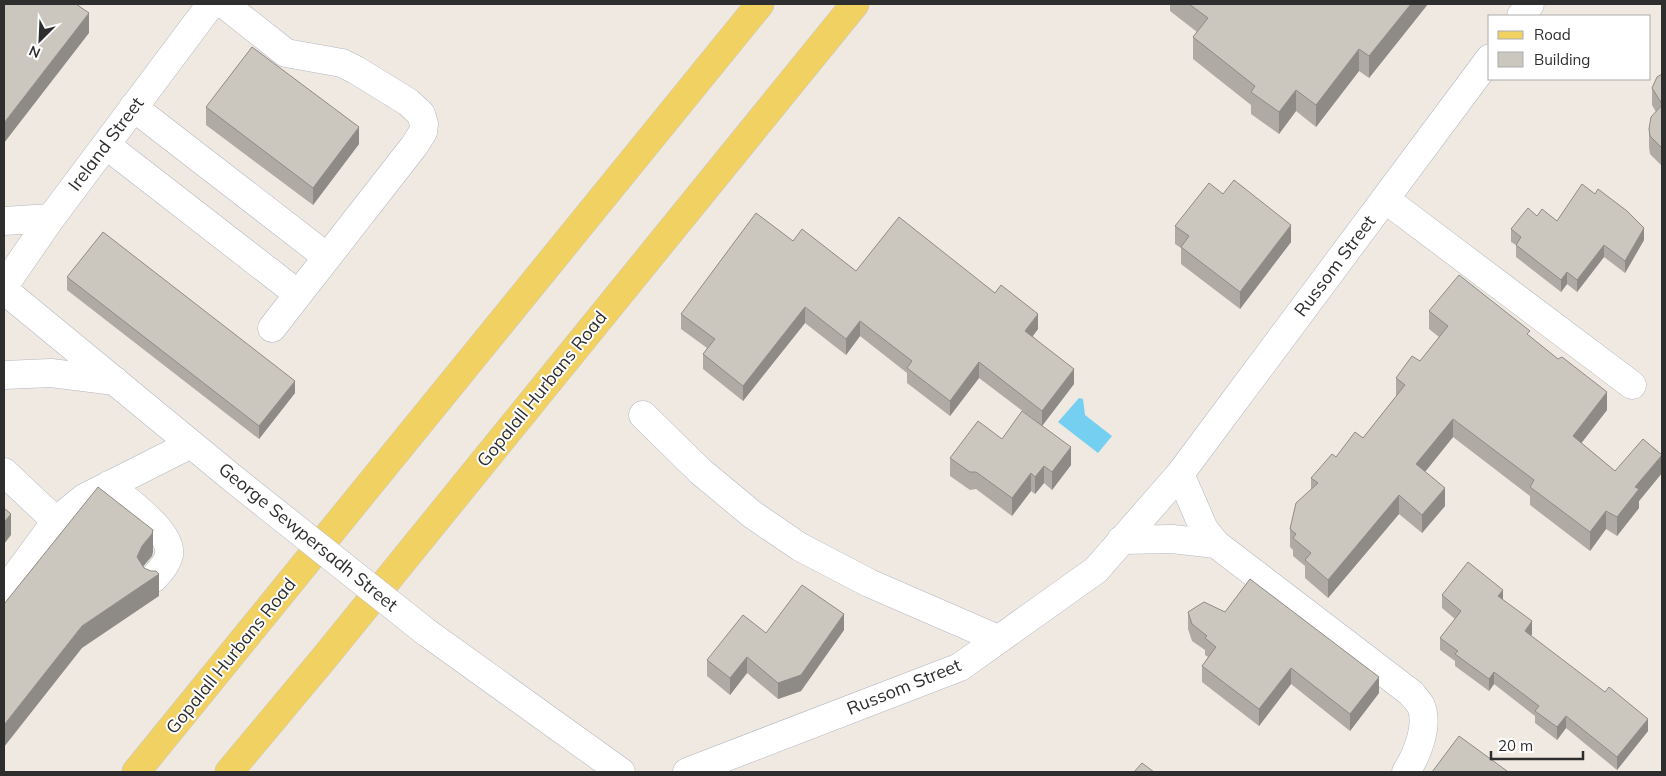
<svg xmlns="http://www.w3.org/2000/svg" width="1666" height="776" font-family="Mulish,sans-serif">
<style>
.water{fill:#75cff0}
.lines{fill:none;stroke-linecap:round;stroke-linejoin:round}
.minor-casing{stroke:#b4b7c1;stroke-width:29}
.major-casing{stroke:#c9c9c9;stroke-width:29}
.minor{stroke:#fff;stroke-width:28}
.major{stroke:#f2d163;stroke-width:28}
.minor-bridge-casing{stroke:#b4b7c1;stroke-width:29;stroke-linecap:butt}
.minor-bridge{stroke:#fff;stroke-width:28}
.wall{fill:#afaba4}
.shaded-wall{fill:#8e8b86}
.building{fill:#cbc7bf;stroke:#8e8b86}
.labels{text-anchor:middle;stroke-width:4;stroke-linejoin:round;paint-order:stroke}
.street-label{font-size:18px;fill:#2e2e2e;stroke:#fff}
</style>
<rect width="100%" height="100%" fill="#efe9e1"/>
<path class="water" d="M1079,398l4,1 2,16 27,21 -14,17 -40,-31z"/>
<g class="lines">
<defs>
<path id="minor" d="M224,4l62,49 56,10 14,7 52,32 13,12 3,10 -1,8 -9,14 -142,182
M1521,16l9,-12
M133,107l194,150
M106,145l192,149
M1385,199l247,186
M4,221l47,-3
M4,286l47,-68 160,-214
M4,290l232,191
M4,375l47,-2 64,8
M643,415l57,56 53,44 47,32 69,36 129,56
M4,472l52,49
M1180,474l24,55 12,15 195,149c3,4 8,9 10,13 8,20 -4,49 -15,66
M109,485c17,15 64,47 60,70 -2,9 -9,16 -15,23
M1121,540l51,-1 44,5
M4,592l52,-71 28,-23 107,-54
M426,632l195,140
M687,772l273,-105 136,-97 84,-96 310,-416"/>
<path id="major" d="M136,772l624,-768
M229,772l96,-115 530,-653"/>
</defs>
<use href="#minor" class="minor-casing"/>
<use href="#major" class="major-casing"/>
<use href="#minor" class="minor"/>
<use href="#major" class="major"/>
<defs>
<path id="minor-bridge" d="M236,481l190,151"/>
</defs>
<use href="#minor-bridge" class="minor-bridge-casing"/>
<use href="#minor-bridge" class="minor-bridge"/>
</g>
<path class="wall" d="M1170,4h258l-59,74 -10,-7 -43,56 -20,-16 -17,23 -28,-20v-9l-58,-46v-22l4,-5 -27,-21z
M1662,74v92l-12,-12 -1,-7v-18l7,-17 -4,-7v-17z
M206,107l153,37 -46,61 -107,-80z
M1223,194l68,48 -51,67 -59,-45v-16l-6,-4v-18z
M1537,216l20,5 87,19 -19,33 -21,-16 -27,35 -10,-8 -6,8 -45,-35v-12l-5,-3v-13z
M793,241l63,30 182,58 -5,7 41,48 -32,42 29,39 -19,25 -8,-7 -9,11 -4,-3 -19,25 -36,-27 -6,1 -20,-14v-18l52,-19 35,-17 -58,-44 -29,38 -43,-33v-10l-47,-37 -14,19 -41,-32 -62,78 -40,-32v-15l4,-6 -26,-19v-15z
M67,277l228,116 -36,46 -192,-149z
M1429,311l101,26 77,73 -26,33 34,28 47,2 -23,28v7l-22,28 -11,-7 -16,22 -60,-46v-9l-77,-59 -28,35 20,34 -23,27 -23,-19 -71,84 -23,-20v-12l-12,-10v-6l-3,-3v-18l21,-39v-12l25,-21 27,-19 33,-41v-19l24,-17 19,-24 -10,-8z
M1442,595l61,5 29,34 -1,2 117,95 -31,39 -51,-42 -9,12 -22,-17v-7l-41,-32 -5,7 -34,-25v-5l-15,-11v-12l15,-19 -13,-11z
M1188,612l191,81 -29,38 -59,-47 -32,42 -57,-44v-16l6,-9 -3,-2v-5l-13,-9 -4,-12z
M844,630l-43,61 -23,8 -31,-26 -17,22 -23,-19v-16l59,-27z"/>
<path class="shaded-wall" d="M1411,4h17l-59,74v-22z
M89,13v20l-85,110v-20z
M1359,49v22l-43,56v-22z
M1296,90v21l-17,23v-22z
M359,127v17l-46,61v-17z
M1291,225v17l-51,67v-17z
M1644,228v12l-19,33v-12z
M1604,245v12l-27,35v-12z
M1567,272v12l-6,8v-12z
M805,307v16l-62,78v-15z
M1038,314v15l-13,17v-15z
M860,321v15l-14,19v-16z
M979,362v16l-29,38v-15z
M1074,369v15l-32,42v-15z
M295,381v12l-36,46v-13z
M1607,392v18l-34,44v-18z
M1453,419v18l-37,46v-19z
M1071,447v18l-19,25v-18z
M1662,455v18l-23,28v7l-22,28v-19l18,-30z
M1044,466v17l-9,11v-17z
M1031,473v18l-19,25v-18z
M1445,488v18l-23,27v-18z
M1399,495v19l-71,84v-18z
M1606,511v18l-16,22v-19z
M11,514v21l-7,9v-22z
M153,530v22l-1,4 -10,12 -5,-11 5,-11z
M159,574v22l-77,52 -78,99v-22l78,-99z
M1503,590v12l-5,-6z
M844,614v16l-43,61 -23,8v-16z
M1532,621v13l-7,10v-13z
M747,657v16l-17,22v-17z
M1291,668v16l-32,42v-17z
M1494,672v12l-5,7v-12z
M1379,677v16l-29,38v-17z
M1566,716v12l-9,12v-13z
M1648,719v12l-31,39v-13z"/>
<path class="building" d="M4,4h72l13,9 -85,110z
M1189,4h222l-42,52 -10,-7 -43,56 -20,-15 -17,22 -28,-20 4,-6 -62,-49 15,-19z
M252,47l107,80 -46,61 -107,-81z
M1662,74v30l-10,-16 5,-11z
M1662,105v43l-12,-12 -1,-7 2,-12z
M1234,180l57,45 -51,67 -59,-45 8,-11 -14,-10 34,-43 14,11z
M1582,184l13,10 3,-5 29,22 17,17 -19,33 -21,-16 -27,35 -10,-8 -6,8 -45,-35 5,-8 -10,-8 17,-21 9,8 5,-7 15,12z
M756,213l37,28 9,-12 54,42 43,-54 96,76 6,-8 37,29 -13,17 49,38 -32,42 -63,-49 -29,39 -43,-33 5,-7 -52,-40 -14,18 -41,-32 -62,79 -40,-32 12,-15 -34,-25z
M103,232l192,149 -36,45 -192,-149z
M1459,275l71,56 -3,3 31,25 4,-2 45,35 -34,44 42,35 28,-32 19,16 -27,32 4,2 -22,28 -11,-6 -16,21 -60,-45 4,-7 -81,-61 -37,45 29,24 -23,27 -23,-20 -71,85 -23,-20 6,-7 -18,-15 3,-4 -6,-5 6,-26 22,-20 -7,-5 21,-24 4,3 19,-25 8,6 42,-53 -9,-7 16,-22 8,5 28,-35 -19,-15z
M1022,411l49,36 -19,25 -8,-6 -9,11 -4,-4 -19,25 -36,-26h-6l-20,-14 28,-37 24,18z
M98,487l55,43 -1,4 -10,12 -5,11 7,11 7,3h5l3,3 -77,52 -78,99v-121z
M4,508l7,6 -7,8z
M1468,562l35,28 -5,6 34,25 -7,10 80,61 4,-5 39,32 -31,38 -51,-41 -9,11 -22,-16 4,-5 -45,-34 -5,7 -34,-25 3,-3 -18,-13 21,-27 -19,-16z
M1250,579l129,98 -29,37 -59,-46 -32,41 -57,-43 14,-19 -11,-9 2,-2 -15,-12 -4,-12 16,-10 21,10z
M802,585l42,29 -43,61 -23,8 -31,-26 -17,21 -23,-18 36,-45 23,18z
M1459,736l48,35 -1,1h-74z
M1142,763l12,9h-20z"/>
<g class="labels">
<g class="street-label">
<text transform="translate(106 144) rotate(-53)" y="6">Ireland Street</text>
<text transform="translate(1335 266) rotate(-53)" y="6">Russom Street</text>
<text transform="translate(542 389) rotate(-51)" y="6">Gopalall Hurbans Road</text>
<text transform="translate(308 537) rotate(39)" y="6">George Sewpersadh Street</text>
<text transform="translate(231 656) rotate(-51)" y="6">Gopalall Hurbans Road</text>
<text transform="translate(904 687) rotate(-22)" y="6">Russom Street</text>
</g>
</g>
<rect width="1666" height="776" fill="none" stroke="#2e2e2e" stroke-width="10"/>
<rect x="1488" y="15" width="162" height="65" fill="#ffffff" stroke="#ababab"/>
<rect x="1498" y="31" width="25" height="8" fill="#f2d163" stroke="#ababab"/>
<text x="1534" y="40" font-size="15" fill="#2e2e2e">Road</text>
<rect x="1498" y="52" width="25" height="15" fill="#cbc7bf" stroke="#ababab"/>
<text x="1534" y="65" font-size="15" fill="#2e2e2e">Building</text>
<g transform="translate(40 40) rotate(204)" stroke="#ffffff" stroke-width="4" paint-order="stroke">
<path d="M0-4L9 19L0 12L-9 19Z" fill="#2e2e2e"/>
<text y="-8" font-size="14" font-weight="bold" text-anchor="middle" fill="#2e2e2e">N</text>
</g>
<path d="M1491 751v8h92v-8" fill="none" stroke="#2e2e2e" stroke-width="2.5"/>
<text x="1498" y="751" font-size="15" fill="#2e2e2e" stroke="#ffffff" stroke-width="4" paint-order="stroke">20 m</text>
</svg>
